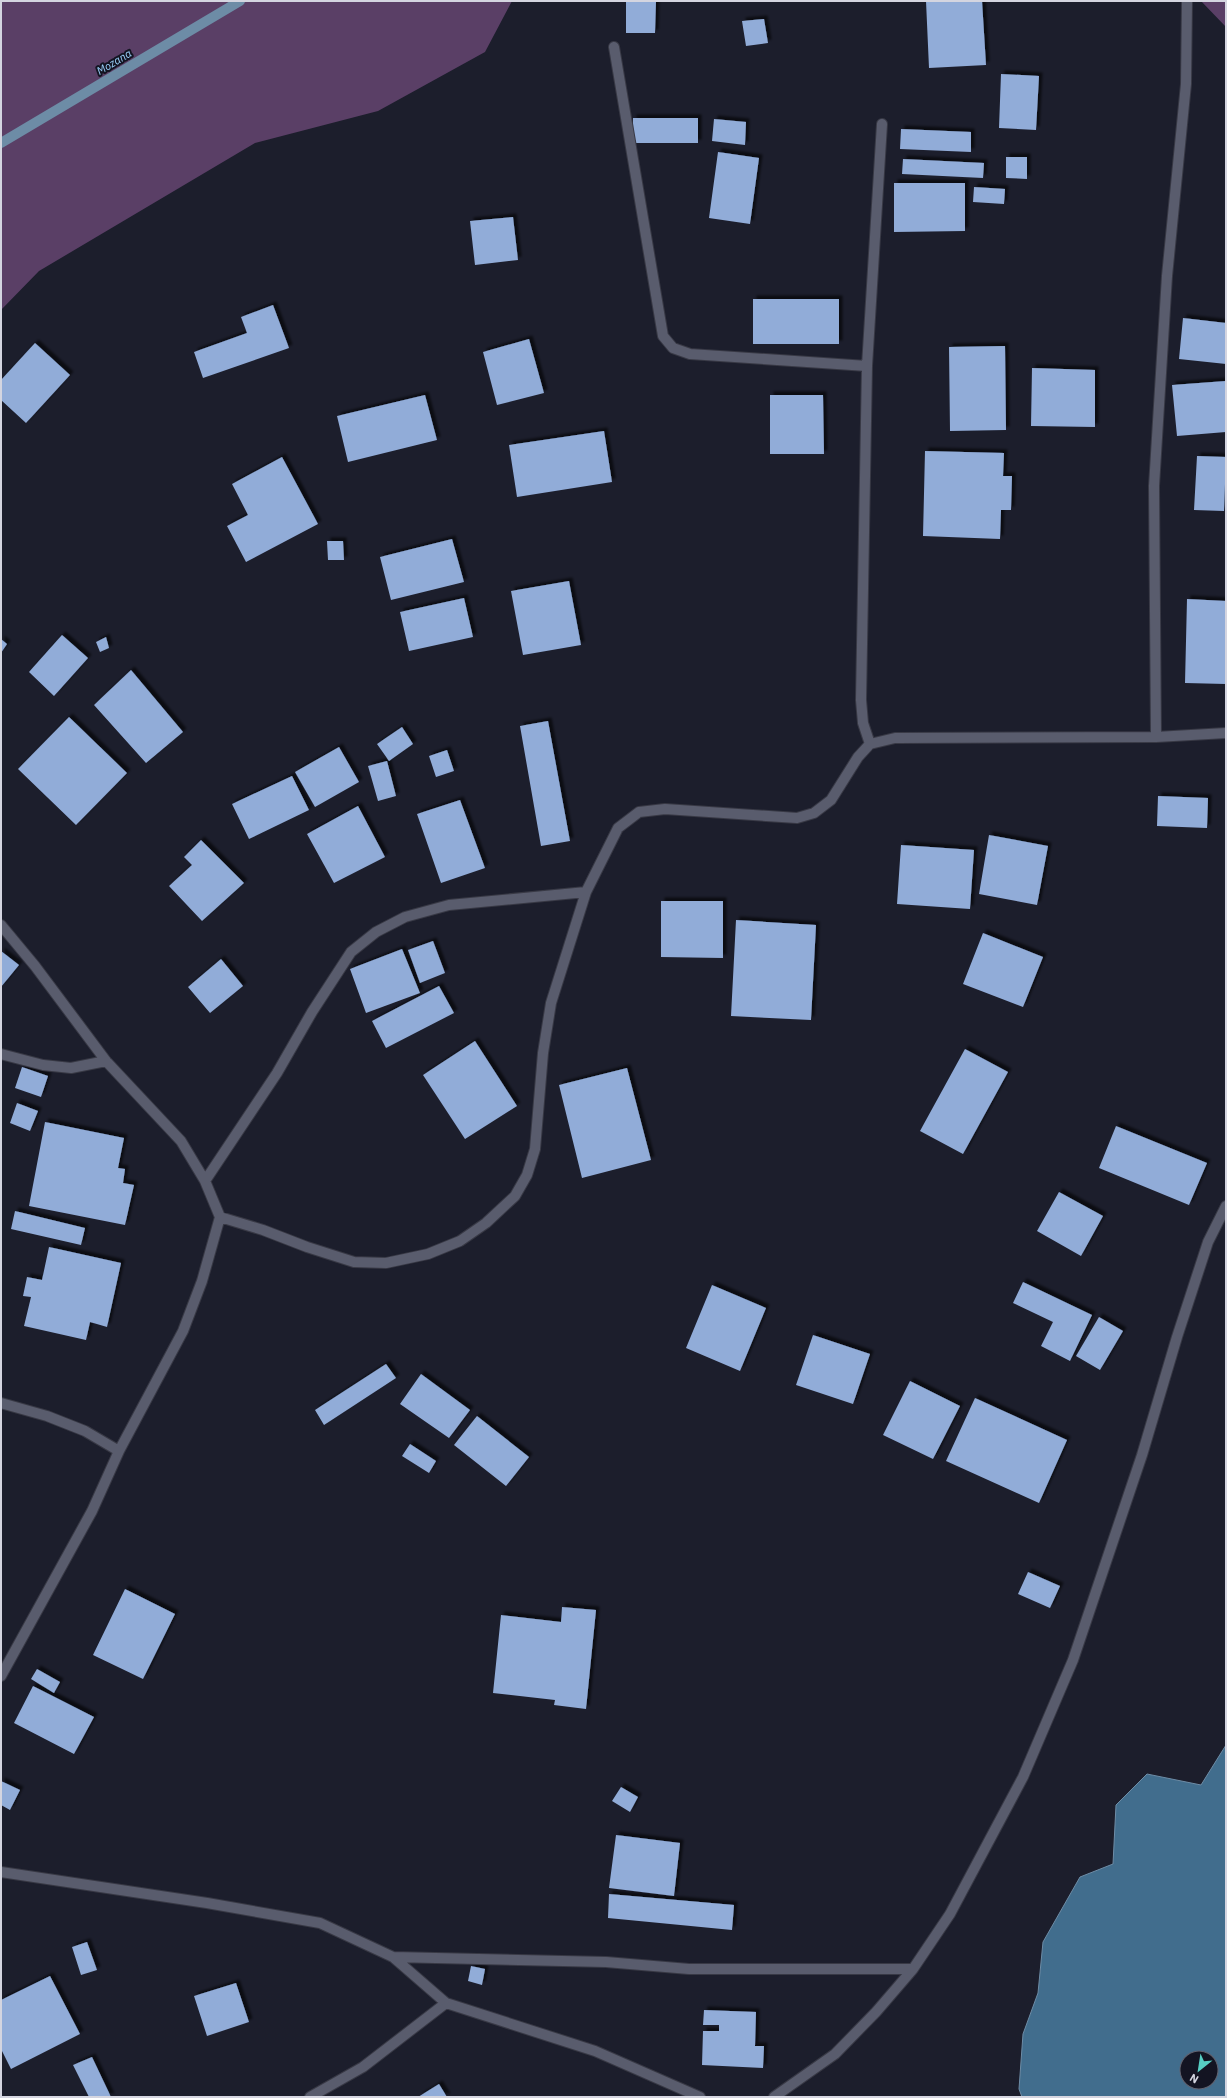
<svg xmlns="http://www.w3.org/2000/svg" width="1227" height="2098" font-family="'IBM Plex Sans',sans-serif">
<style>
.forest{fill:#5a3f66}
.water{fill:#416d8d;stroke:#6d8ca6;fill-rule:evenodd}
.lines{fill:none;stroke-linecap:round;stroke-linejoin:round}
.stream{stroke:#6d8ca6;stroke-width:10}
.building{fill:#91acd8;filter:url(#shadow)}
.minor-casing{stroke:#383945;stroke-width:12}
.minor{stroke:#595c6d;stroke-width:10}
.labels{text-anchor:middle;stroke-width:4;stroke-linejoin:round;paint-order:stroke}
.water-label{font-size:11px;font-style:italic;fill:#99cff8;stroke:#131422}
</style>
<defs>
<filter id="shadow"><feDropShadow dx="3.5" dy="-3.5" stdDeviation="1" flood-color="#0009"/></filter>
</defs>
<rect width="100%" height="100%" fill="#1c1e2c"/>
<path class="forest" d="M1,1h511l-27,51 -107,59 -123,32 -216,128 -38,39z
M1201,1h25v26z"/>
<path class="water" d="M1226,1745v352h-204l-3,-8 4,-55 15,-41 5,-51 37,-65 33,-13 3,-59 31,-31 54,11zM1187,2058h24v24h-24z"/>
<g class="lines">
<path class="stream" d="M1,143l239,-142"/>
</g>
<path class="building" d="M626,1h30l-1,32h-29z
M926,1h56l4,64 -57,3z
M764,19l4,24 -22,3 -4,-25z
M1001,74l38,2 -3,54 -37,-2z
M633,118h65v25h-65z
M714,119l32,3 -1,23 -33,-4z
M901,129l70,3v20l-71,-3z
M718,152l41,6 -9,66 -41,-6z
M1006,157h21v22l-21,-1z
M903,159l81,4 -1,15 -81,-4z
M894,183h71v48l-71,1z
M974,187l31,2 -1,15 -31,-2z
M513,217l5,43 -43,5 -5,-44z
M753,299h86v45h-86z
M273,305l16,43 -86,30 -9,-26 53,-19 -6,-16z
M1183,318l43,5v41l-47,-5z
M529,339l15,54 -47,12 -14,-53z
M35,343l35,32 -44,48 -25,-23v-20z
M1005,346l1,84 -56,1 -1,-84z
M1032,368l63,2v57l-64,-1z
M1226,381v51l-49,4 -5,-51z
M425,395l12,45 -89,22 -11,-46z
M770,395h53l1,59h-54z
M604,431l8,51 -95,15 -8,-52z
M925,451l79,2 -1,23h9l-1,34h-10l-1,29 -77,-3z
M1197,456l29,1 -2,54 -30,-1z
M282,457l36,67 -72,38 -19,-36 21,-11 -16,-31z
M452,539l12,43 -73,18 -11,-43z
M327,541h16l1,19h-16z
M569,581l12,64 -58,10 -12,-64z
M464,598l9,39 -64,14 -9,-39z
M1187,599l39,2v83l-41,-1z
M62,635l26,23 -34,38 -25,-24z
M106,637l3,11 -9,4 -4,-10z
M1,639l6,5 -6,9z
M131,670l52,62 -37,31 -52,-58z
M69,717l58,56 -51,52 -58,-56z
M548,721l22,120 -29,5 -21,-120z
M402,727l11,17 -24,17 -12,-17z
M339,747l20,35 -44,25 -20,-35z
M447,750l7,21 -18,6 -7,-21z
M387,761l9,35 -18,5 -10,-35z
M292,776l17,34 -60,29 -17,-35z
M1158,796l50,2 -1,30 -50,-2z
M460,800l25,68 -44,15 -24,-69z
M358,806l27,51 -51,26 -27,-49z
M989,835l59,11 -11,59 -58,-11z
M201,840l43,43 -42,38 -33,-35 23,-21 -8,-8z
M901,845l73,5 -4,59 -73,-5z
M661,901h62v57l-62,-1z
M736,920l80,5 -5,95 -80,-4z
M983,933l60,24 -20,50 -60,-23z
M433,941l12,32 -25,10 -12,-33z
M402,949l18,44 -54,20 -16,-44z
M1,951l18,14 -18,22z
M221,959l22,27 -33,27 -22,-26z
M439,986l15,27 -68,35 -14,-27z
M475,1041l42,65 -52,33 -42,-64z
M965,1049l43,23 -45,82 -43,-23z
M22,1067l26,9 -7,21 -26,-9z
M627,1068l24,92 -69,18 -23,-93z
M17,1103l21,8 -8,20 -20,-8z
M45,1122l79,16 -6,30 7,1 -2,14 11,2 -9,40 -96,-19z
M1116,1126l91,37 -18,42 -90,-37z
M1059,1192l44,24 -22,40 -44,-25z
M15,1211l70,17 -4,17 -70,-16z
M49,1247l72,16 -14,64 -17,-5 -4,18 -62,-14 7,-29 -8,-1 4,-19 15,3z
M1023,1282l69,33 -22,46 -29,-15 12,-24 -40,-19z
M712,1285l54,23 -26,63 -54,-23z
M1099,1317l24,14 -23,39 -24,-14z
M813,1335l57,19 -17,50 -57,-19z
M386,1364l10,14 -72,47 -9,-15z
M421,1374l49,36 -21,28 -49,-34z
M910,1381l50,25 -27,53 -50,-24z
M975,1398l92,42 -28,63 -93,-42z
M477,1416l52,41 -23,29 -52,-41z
M410,1444l26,17 -7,12 -27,-17z
M1028,1572l32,14 -10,22 -32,-14z
M125,1589l50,25 -32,65 -50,-24z
M562,1607l34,3 -10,99 -32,-4 1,-5 -62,-7 8,-78 60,7z
M37,1669l23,13 -6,11 -23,-14z
M33,1686l61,31 -20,37 -60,-31z
M1,1781l19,9 -10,20 -9,-5z
M621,1787l17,10 -8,15 -18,-11z
M616,1835l64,8 -6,53 -65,-8z
M609,1894l125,11 -2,25 -124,-12z
M87,1942l10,28 -16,5 -9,-28z
M471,1966l14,3 -3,16 -14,-4z
M50,1976l30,58 -69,35 -10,-20v-49z
M236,1983l13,39 -42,14 -13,-40z
M704,2010l52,2 -1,34h9l-1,22 -61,-3 1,-34h16v-6h-16z
M92,2057l19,40h-22l-16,-32z
M439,2084l8,13h-29z"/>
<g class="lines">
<defs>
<path id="minor" d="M614,47l49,289 10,12 17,6 177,12
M1156,737l-2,-251 13,-210 19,-192 1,-83
M870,744l-7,-21 -2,-23 6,-334 15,-242
M1,925l34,41 71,95 75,80 24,40 15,36 -18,64 -19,50 -64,120 -27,60 -91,165
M1,1054l42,11 28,3 35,-7
M205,1181l72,-108 35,-61 39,-60 25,-20 29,-15 44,-12 137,-13
M220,1217l43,13 44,17 47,15 32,1 42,-9 32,-13 26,-18 29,-27 12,-21 8,-26 8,-96 8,-50 35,-111 32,-64 21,-16 26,-3 132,9 17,-5 17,-13 27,-43 12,-13 25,-6 261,-1 70,-4
M1,1403l46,13 38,15 34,20
M1,1872l206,31 113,20 73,34 53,46 149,48 105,46
M393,1957l213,5 83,7h224
M310,2097l53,-30 83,-64
M774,2097l61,-43 41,-42 37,-43 37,-55 73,-137 50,-117 69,-205 35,-118 31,-95 18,-36"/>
</defs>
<use href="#minor" class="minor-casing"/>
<use href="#minor" class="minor"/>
</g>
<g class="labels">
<g class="water-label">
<text transform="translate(114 62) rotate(-31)" y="4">Mozana</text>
</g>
</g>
<rect width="1227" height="2098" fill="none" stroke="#d4d5e0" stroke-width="4"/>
<g transform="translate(1199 2070) rotate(210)"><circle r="19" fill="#131422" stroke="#60616e"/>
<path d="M0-3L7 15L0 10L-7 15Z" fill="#56cec3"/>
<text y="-6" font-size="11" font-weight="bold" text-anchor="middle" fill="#d4d5e0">N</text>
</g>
</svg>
